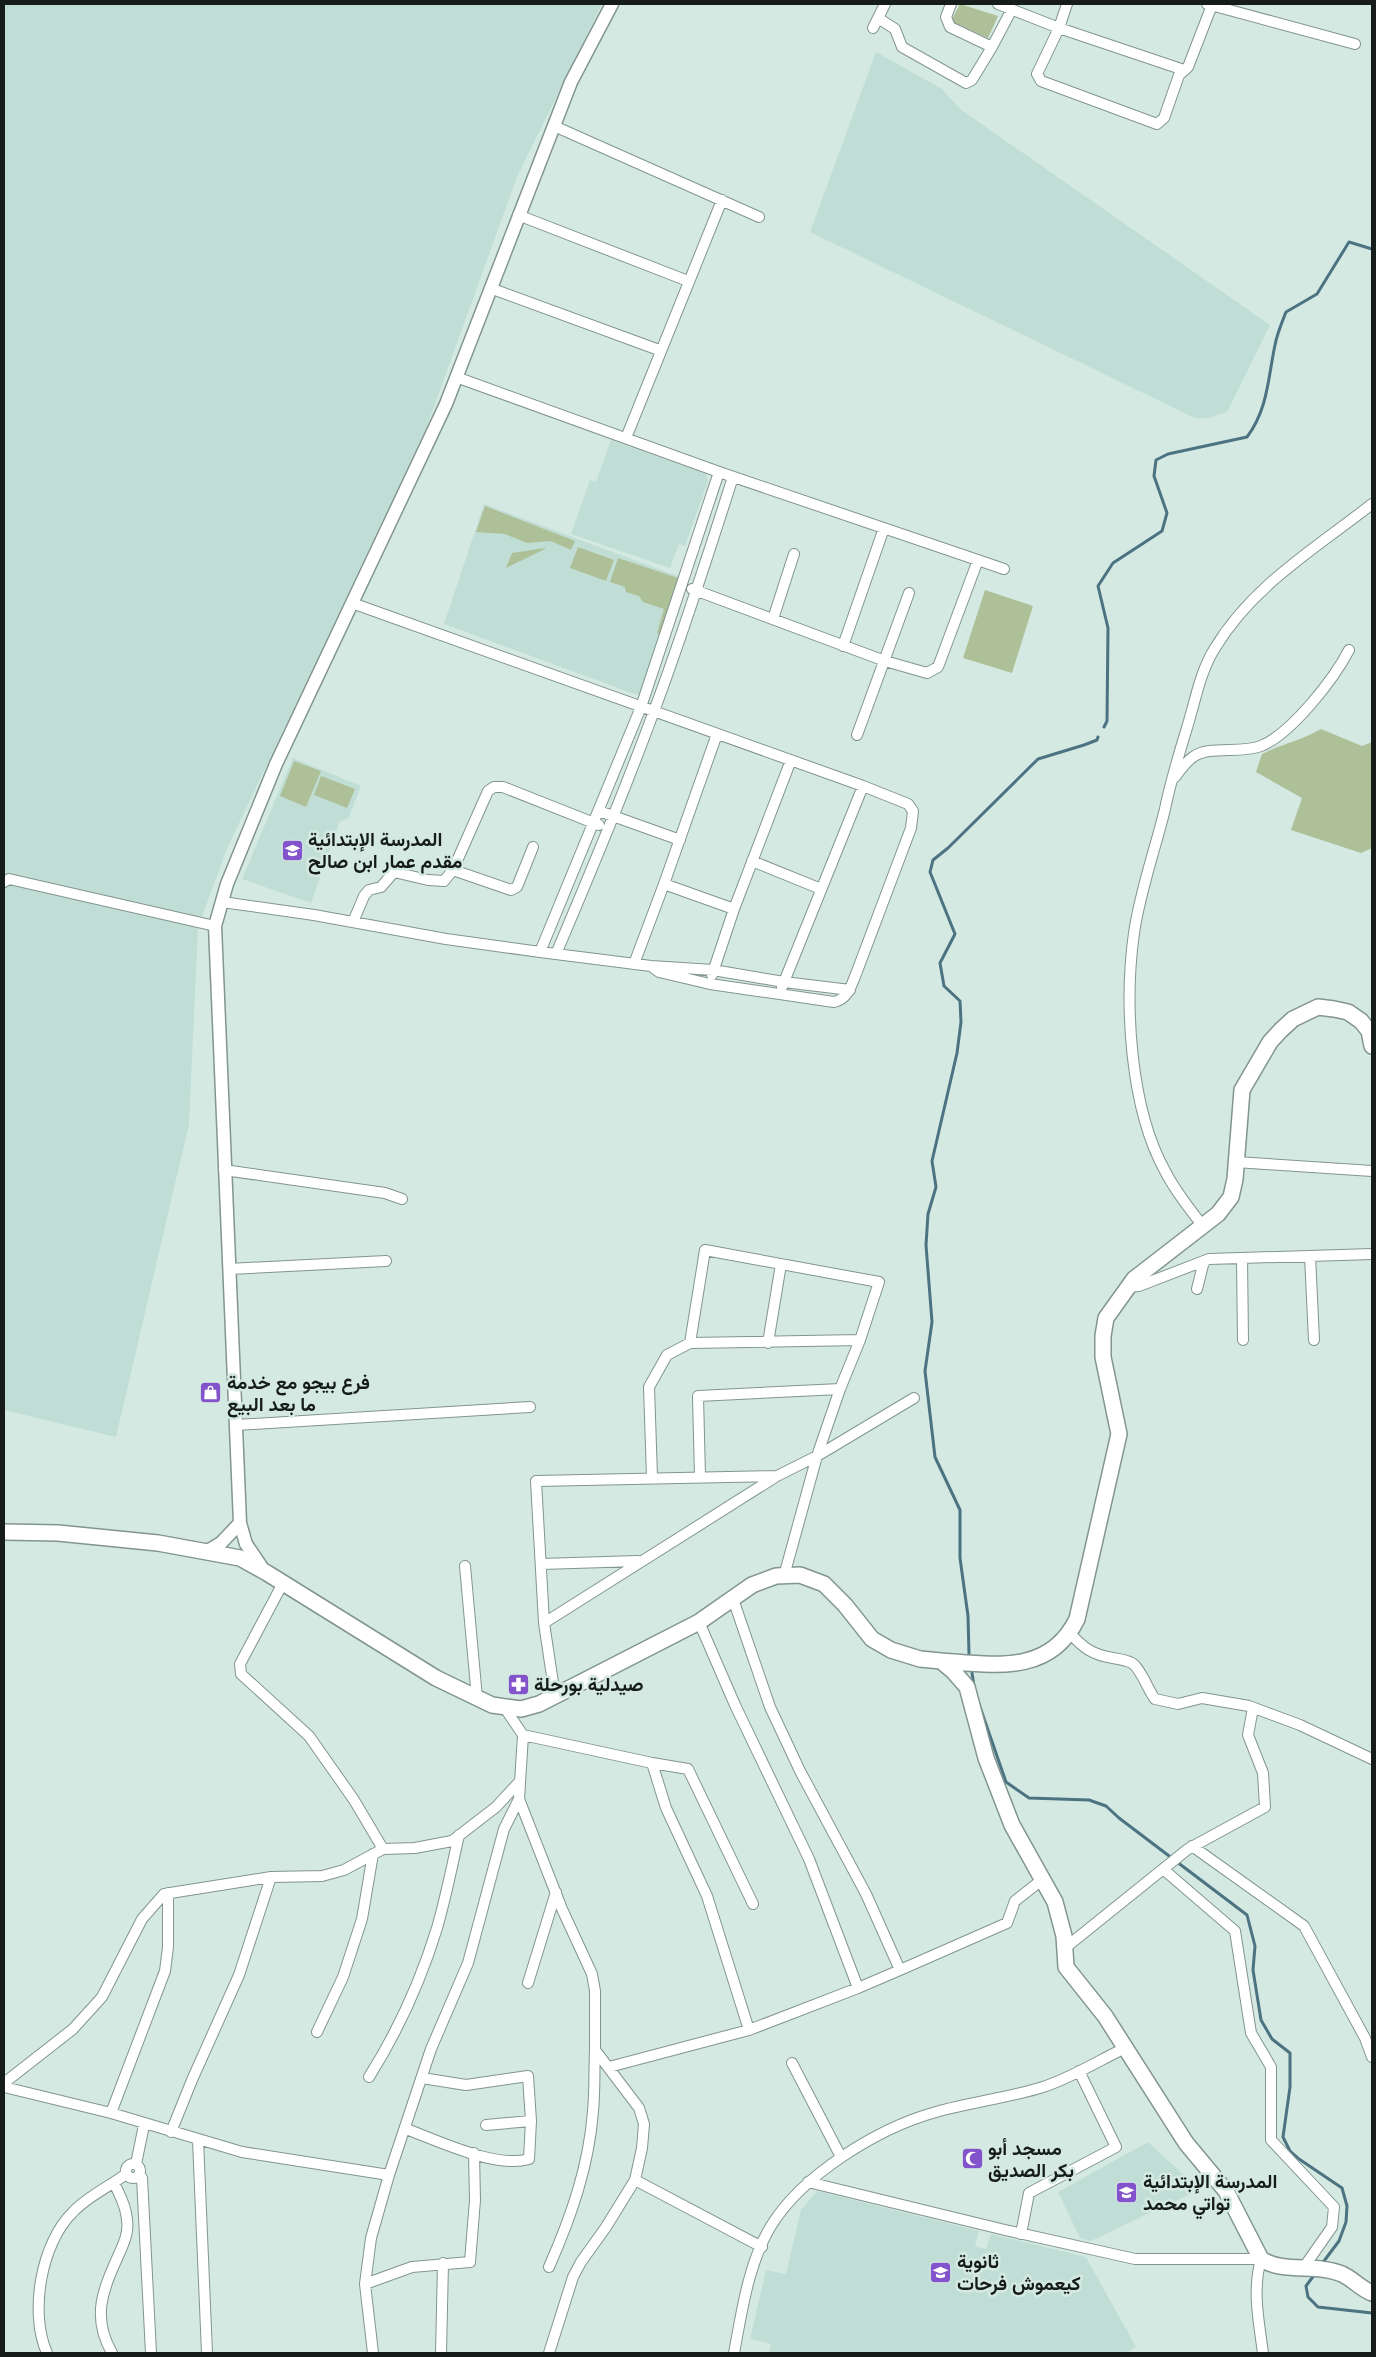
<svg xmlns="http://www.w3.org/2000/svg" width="1376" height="2357" font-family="'Space Grotesk',Vazirmatn,sans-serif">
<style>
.built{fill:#c1ded6}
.green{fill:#aec097}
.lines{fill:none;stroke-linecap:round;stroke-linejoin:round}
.stream{stroke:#4c7381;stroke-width:3}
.minor-casing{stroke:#829590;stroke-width:12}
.tertiary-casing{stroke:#829590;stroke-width:15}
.secondary-casing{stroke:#829590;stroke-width:18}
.minor{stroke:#fff;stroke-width:10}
.tertiary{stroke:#fff;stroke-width:12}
.secondary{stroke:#fff;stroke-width:15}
.labels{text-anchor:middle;stroke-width:5;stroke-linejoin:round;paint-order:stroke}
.poi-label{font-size:19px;font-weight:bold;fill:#151c1a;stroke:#d5e9e3;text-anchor:start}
</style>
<rect width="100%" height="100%" fill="#d5e9e3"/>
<path class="built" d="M4,4h598l-85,173 -90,249 -201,425 -28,77 -9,196 -73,313 -112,-27z
M876,52l66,37 18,20 310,216 -43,87 -18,6h-14l-385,-186z
M611,440l95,34 2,7 -23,65 -6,-2 -9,24 -99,-34 19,-54 6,2z
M484,504l196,73 -37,117h-9l-190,-70z
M293,758l68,28 -13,33 -8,2 -29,82 -69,-24z
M1148,2142l49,45 -1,4 -105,50 -11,-3 -22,-46z
M817,2191l162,40 -4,15 11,3 5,-15 95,23 50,90 -9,6h-358l2,-9 -21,-5 16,-69 20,4 15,-64z"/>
<path class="green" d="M960,4l38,12 -10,22 -37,-17z
M485,506l90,35 -4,9 -20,-9 -24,2 -22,-9 -29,-2z
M578,547l36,13 -8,21 -36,-13z
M545,548v1l-39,19 6,-15z
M618,558l60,20 -18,56 -3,-1 7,-24 -21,-7 -4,-6 -13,-4 -1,-5 -15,-5z
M985,590l48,16 -21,67 -49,-15z
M1321,729l41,17 10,-4v106l-11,5 -70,-23 11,-32 -46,-26 6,-18c20,-10 40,-14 59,-25z
M294,761l27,10 -15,36 -26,-11z
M321,776l34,13 -8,19 -33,-13z"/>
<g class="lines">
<path class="stream" d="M1104,727l3,-6 1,-93 -10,-42 15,-23 49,-32 5,-18 -13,-37 2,-16 12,-6 79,-17c21,-28 21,-59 28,-92 2,-11 7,-23 11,-33l31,-18 32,-52 23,7
M969,1654l-1,-38 -8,-58v-48l-25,-53 -10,-86 7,-49 -6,-77 2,-31 8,-27 -4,-26 25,-108 4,-31 -1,-21 -16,-15 -4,-23 15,-29 -25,-62 3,-12 15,-12 90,-89 46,-14 13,-5 1,-3
M972,1673l2,13
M979,1704l27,78 23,16 60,2 17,6 13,12 128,97 8,31 -2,24 8,50 11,19 18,14v34l-7,50 7,14 9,8 43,29 5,18 -1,16 -7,19 -18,24
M1315,2274l-9,12 2,11 10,10 54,6"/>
<defs>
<path id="minor" d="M951,4l-5,13 4,10 42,20
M998,4l61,24 125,42
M1067,4l-8,24 -22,46 4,7 116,43 7,-6 15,-43 9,-8 24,-62
M1207,4l148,40
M878,18l17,11 7,18 64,36 6,-3 20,-33 20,-38
M873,28l12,-24
M554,126l205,91
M518,215l170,66
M490,288l169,62
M456,377l263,95 285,97
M626,438l96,-238
M692,589l193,72 42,12 11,-6 40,-107
M352,603l511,183 45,18 5,7 -2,17 -55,146c-5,12 -8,25 -22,28l-124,-18 -51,-12 -8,-6
M773,619l21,-65
M843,646l41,-118
M857,735l52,-142
M1175,777c5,-7 11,-15 18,-20 16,-12 48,-3 68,-11 30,-12 73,-67 88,-96
M599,811l81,29
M752,861l69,28
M453,870l58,20 6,-3 16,-40
M4,882l5,-3 206,47
M664,884l70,25
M222,902l92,13 132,24 94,13 111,14 62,4 71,12 66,8
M353,922l11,-26 5,-6 12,-3 13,-15 34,8 16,1 9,-11 35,-79 6,-4h9l96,38
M540,952l101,-245 78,-235
M556,954c34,-80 68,-161 98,-243 29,-77 54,-156 79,-234
M634,964l30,-80 53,-150
M712,975l22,-66 57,-149
M782,987l81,-201
M1236,1162l136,9
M224,1170l161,23 17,6
M1202,1225c-13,-17 -27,-34 -37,-54 -35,-63 -41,-167 -31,-238 6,-42 21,-83 31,-124 6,-30 15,-58 24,-88 7,-24 12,-51 26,-73 38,-63 101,-100 157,-144
M1310,1256l4,84
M1242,1258l1,82
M229,1269l157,-8
M1128,1287l11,-1 70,-27 163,-5
M1197,1289l7,-28
M690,1343l15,-93 174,32 -19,58 -20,49 -23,67 -33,120
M768,1343l13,-79
M236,1425l294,-18
M652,1477l-3,-90 18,-32 23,-12 170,-3
M700,1477l-2,-81 142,-7
M541,1564l97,-3
M465,1566l12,132
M283,1583l-43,81 1,10 68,62 45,64 29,49
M733,1599l37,108 30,64 66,123 34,76 107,-47 8,-22 28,-22
M699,1622l36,83 74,154 49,129 42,-18
M544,1623l233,-147 40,-20 97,-58
M1070,1633c13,15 23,22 43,25 6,1 13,2 19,5 9,6 16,27 23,36l23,5 24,-6 47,8 51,19 72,34
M555,1696l-11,-73 -8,-142 241,-5
M504,1707l19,28 -4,64 43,110 30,65 3,17v59l44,58 5,16 -2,24 -7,32 127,67
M523,1735l129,28 14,45 41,88 42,134
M652,1763l36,6 65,135
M1192,1846l112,80 61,112 7,19
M1163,1869l72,62 16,102 20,34v73l63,67 -2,20 -28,40
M1065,1948l123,-99 77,-42 -2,-34 -15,-38 5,-27
M528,1983l28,-91
M317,2032l26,-55 19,-58 11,-65
M792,2063l49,94
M609,2067l140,-37 109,-42
M369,2077c29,-46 52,-97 68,-149 9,-31 15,-62 22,-93
M4,2083l69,-54 29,-32 40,-78 22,-25 107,-17 51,-1 22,-6 39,-21 32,-1 37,-7 44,-34 24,-26
M4,2087l107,26 131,39 147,23
M111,2113l54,-142 3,-24v-54
M486,2125l45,-4
M406,2129c33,12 90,40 123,30l2,-38 -3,-45 -62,9 -44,-7
M171,2132l21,-52 47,-105 32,-98
M198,2140l9,213
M126 2171a7 7 0 1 1 14 0a7 7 0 1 1-14 0Z
M136,2164l8,-39
M139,2174l3,4 9,175
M808,2182l197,48 130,29h126c-9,32 -2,63 2,94
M1021,2234l8,-41 87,-46 -37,-76
M549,2267c22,-50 40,-101 44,-156 2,-20 1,-41 2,-61
M365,2284l47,-17 58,-5 5,-62 -1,-47
M47,2353c-18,-40 -6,-110 26,-141 15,-16 36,-25 53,-38
M112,2353c-21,-37 -9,-63 7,-99 5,-11 10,-22 8,-34 -1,-13 -7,-25 -13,-37
M373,2353l-8,-69 6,-46 18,-63 42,-126 37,-86 36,-134 15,-30
M441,2353l2,-90
M549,2353l24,-76 8,-15 25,-35 29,-47
M734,2353c8,-42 14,-89 37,-127 31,-51 107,-98 165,-114 35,-10 72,-14 107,-25 28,-9 55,-26 82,-39"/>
<path id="tertiary" d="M206,1552l15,-9 19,-20
M263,1569l-17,-25 -6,-21 -25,-597 12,-42 49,-120 170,-360 125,-322 41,-78"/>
<path id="secondary" d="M4,1532l54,1 100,10 82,15 27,15 169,105 56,27 29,4 18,-5 160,-82 53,-37 24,-9 24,-1 24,9 21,21 27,34 19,11 29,9 21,2 12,10 14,16 19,71 26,67 43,77 9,34 2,31 39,49 81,127 40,48 35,68c23,15 55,4 81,15 11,5 19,15 30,19
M941,1661c53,4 109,14 136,-42l42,-185 -16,-77v-21l3,-18 28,-39 84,-65 13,-17 4,-18 7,-89 28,-48 11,-12 12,-11 25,-12 16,2 14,3 13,9 8,10 3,15"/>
</defs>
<use href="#minor" class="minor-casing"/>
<use href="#tertiary" class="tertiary-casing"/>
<use href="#secondary" class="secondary-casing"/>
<use href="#minor" class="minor"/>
<use href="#tertiary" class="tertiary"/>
<use href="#secondary" class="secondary"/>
</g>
<defs>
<symbol id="school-square" viewBox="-11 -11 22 22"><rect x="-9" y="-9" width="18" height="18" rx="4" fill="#8353cc" stroke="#d5e9e3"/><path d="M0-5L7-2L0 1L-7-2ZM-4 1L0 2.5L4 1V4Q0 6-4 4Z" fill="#fff"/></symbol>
<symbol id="shop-square" viewBox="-11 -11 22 22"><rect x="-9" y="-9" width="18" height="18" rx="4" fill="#8353cc" stroke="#d5e9e3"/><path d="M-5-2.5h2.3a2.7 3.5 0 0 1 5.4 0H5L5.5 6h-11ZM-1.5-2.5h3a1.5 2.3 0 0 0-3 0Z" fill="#fff"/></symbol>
<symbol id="pharmacy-square" viewBox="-11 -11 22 22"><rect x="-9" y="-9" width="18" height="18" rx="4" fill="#8353cc" stroke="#d5e9e3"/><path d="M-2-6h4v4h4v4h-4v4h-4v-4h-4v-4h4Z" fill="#fff"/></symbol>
<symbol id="mosque-square" viewBox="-11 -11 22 22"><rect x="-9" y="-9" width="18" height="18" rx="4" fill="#8353cc" stroke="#d5e9e3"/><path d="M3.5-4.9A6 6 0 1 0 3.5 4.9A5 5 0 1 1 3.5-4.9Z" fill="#fff"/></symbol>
</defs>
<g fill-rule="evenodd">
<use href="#school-square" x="280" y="838" width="25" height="25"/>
<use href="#shop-square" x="198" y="1380" width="25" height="25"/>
<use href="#pharmacy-square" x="506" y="1672" width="25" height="25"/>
<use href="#mosque-square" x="960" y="2146" width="25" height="25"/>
<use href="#school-square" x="1114" y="2180" width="25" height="25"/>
<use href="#school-square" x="928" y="2260" width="25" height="25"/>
</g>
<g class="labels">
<g class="poi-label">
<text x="308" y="846">المدرسة الإبتدائية<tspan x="308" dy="22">مقدم عمار ابن صالح</tspan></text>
<text x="227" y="1389">فرع بيجو مع خدمة<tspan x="227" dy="22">ما بعد البيع</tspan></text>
<text x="534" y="1691">صيدلية بورحلة</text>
<text x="988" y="2155">مسجد أبو<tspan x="988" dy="22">بكر الصديق</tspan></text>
<text x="1143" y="2188">المدرسة الإبتدائية<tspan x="1143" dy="22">تواتي محمد</tspan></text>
<text x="957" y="2268">ثانوية<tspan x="957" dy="22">كيعموش فرحات</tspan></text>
</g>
</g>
<rect width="1376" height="2357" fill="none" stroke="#151c1a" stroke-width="10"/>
</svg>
